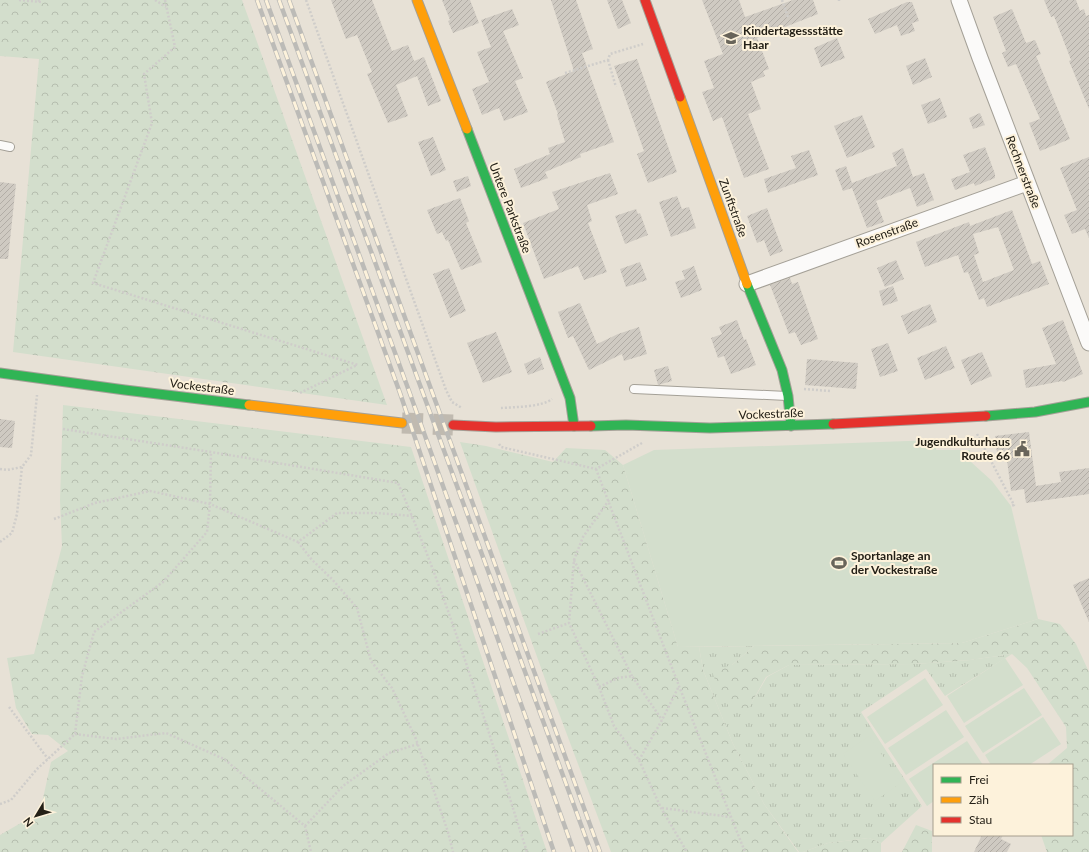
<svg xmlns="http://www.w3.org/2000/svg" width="1089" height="852" font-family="Lato,sans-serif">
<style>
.grass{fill:url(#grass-tufts)}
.forest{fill:url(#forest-crowns)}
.pitch{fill:#d3decc}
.building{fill:url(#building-hatch);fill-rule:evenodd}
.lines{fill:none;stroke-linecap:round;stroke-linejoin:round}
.secondary-tunnel{stroke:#c0bab0;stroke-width:21;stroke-dasharray:21 10;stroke-linecap:butt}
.lane-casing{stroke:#a4a097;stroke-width:10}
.street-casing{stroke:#a4a097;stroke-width:17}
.fast-casing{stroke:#a4a097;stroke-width:11}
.slow-casing{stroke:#a4a097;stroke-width:11}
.jam-casing{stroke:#a4a097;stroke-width:11}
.path{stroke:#cfcdca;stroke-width:2.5;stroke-dasharray:2 2;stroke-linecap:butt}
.lane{stroke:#fbfaf9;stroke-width:8}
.street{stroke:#fbfaf9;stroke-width:15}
.fast{stroke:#30b455;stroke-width:9}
.slow{stroke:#ff9f0a;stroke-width:9}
.jam{stroke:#e5322d;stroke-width:9}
.rail-casing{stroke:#bcbbb7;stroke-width:4.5}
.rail{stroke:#fdf2db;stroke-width:3;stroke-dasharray:9;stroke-linecap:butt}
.labels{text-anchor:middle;stroke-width:4;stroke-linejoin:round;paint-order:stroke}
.poi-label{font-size:12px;font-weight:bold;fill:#242017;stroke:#fdf2db;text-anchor:start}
.street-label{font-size:12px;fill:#242017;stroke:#fdf2db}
</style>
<defs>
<pattern id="grass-tufts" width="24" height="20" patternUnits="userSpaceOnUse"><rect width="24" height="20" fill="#d3decc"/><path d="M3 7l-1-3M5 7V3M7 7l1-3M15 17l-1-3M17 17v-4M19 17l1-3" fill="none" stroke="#b5beae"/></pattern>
<pattern id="forest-crowns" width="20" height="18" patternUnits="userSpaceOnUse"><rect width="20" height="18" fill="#d3decc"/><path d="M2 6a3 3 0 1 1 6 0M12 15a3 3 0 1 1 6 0" fill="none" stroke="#b5beae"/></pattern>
<pattern id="building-hatch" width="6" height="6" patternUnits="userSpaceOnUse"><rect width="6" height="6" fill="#cfcac2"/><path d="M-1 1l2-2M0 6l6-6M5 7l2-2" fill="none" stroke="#b2ada6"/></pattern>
</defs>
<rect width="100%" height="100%" fill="#e7e1d6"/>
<path class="grass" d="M754,646l-22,19 14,47 21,-35 22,-12 125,-1 56,-4 42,-6 -67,42 -19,-27 -65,43 61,94 -41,37 -12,-5 -41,5 -25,9h-4l-35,-48 -31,-60 -30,-74 -4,-23z"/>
<path class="forest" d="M0,0h242l145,405 -374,-53 26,-293 -39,-3z
M63,405l348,42 136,405h-547v-17l40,-23 11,-50 17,-11 -20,-16 -16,-1 -16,-26 -9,-50 27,-4 28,-108 -2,-46z
M460,442l26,4 67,16 13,-14 39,2 18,15 55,182h21l4,23 30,74 31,60 34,48h-187l-57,-152 -4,-7z
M1038,619l22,5 16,20 13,28v180h-42l-6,-17h31v-70h-25l20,-17 -1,-21 -39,-59 -15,-14 -42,6 -56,4 -125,1 -23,12 -20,36 -15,-3 -15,-27 -4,-12 20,-6 22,-19 208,-3z
M916,825l16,6v21h-30z
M869,838l12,5v9h-78l25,-9z"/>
<path class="pitch" d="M936,440v10h34l1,12 21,19 19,25 27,113 -76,24 -284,4 -55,-182 31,-15z
M1005,658l18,27 -59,38 -17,-27z
M925,678l18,27 -58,39 -18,-27z
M1024,688l18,27 -59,38 -18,-27z
M946,710l18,27 -58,38 -18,-27z
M1043,717l18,27 -32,21h-38l-6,-10z
M869,736l32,47 -26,18 -32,-47z
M967,741l16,24h-49v36l-7,5 -18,-27z"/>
<path class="building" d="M331,0h41l20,51 16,-6 6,16 10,-4 17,44 -13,5 -11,-30 -21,9 12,31 -20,7 -21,-49 5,-2 -15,-37 -11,4z
M442,0h28l9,23 -26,10 -5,-12 2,-1z
M551,0h25l17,49 -11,4 32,89 -34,12 1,3 -36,15 3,6 -27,10 -7,-19 36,-15 -2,-6 17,-6 -8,-27 1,-1 -12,-32 28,-11z
M607,0h15l9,23 -13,6z
M702,0h37l6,17 48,-17h20l5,14 -61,24 12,31 -6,2 2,5 -14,6 10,27 -13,5 21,55 -25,9 -22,-61 -9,4 -11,-29 12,-4 -10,-27 19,-7z
M1044,0h32l4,11 4,-2 2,7 3,-1v94l-20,-48 2,-1 -17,-44 -3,1z
M907,2h5l7,19 -7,2 3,8 -14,5 -4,-11 -22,9 -7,-15z
M512,9l7,16 -16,6 20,47 -8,3 13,31 -24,9 -5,-13 -17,7 -10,-26 17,-7 -12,-30 14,-5 -10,-27z
M1012,9l14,34 9,-3 6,14 -5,2 34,83 -30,12 -11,-28 11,-4 -24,-55 -8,3 -6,-14 4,-2 -13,-34z
M837,38l8,20 -24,9 -7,-19z
M925,58l7,19 -19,8 -7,-19z
M637,59l40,113 -29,11 -11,-29 7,-3 -30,-85z
M940,98l7,19 -19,7 -7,-19z
M980,113l5,12 -12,4 -4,-11z
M862,115l13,32 -28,11 -13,-32z
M433,137l13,33 -15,6 -13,-34z
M985,147l10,27v4l-20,8 -1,-3 -19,7 -4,-11 19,-7 -7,-17z
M903,148l10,29 11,-4 10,27 -17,7 -7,-19 -34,13 8,21 -17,6 -15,-40 -9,3 -8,-21 11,-4 6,17 45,-17 -5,-13z
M809,150l9,25 -50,18 -4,-14 32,-11 -5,-12z
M1089,157v81l-4,-9 -13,5 -8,-19 13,-5 -17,-42z
M610,173l8,21 -31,11 5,16 -4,2 19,49 -23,8 -6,-14 -34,13 -21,-56 36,-14 -7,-17z
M468,176l3,10 -14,6 -4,-11z
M0,182l16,2 -8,75h-8z
M677,196l5,13 7,-2 7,21 -25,9 -12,-35z
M460,198l9,23 -3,2 16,39 -21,8 -13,-30 -2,1 -4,-9 -5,2 -10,-24z
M767,208l16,43 -13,5 -6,-16 -7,3 -10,-27z
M636,209l2,5 2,-1 8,22 -23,9 -10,-28z
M1012,210l20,54 8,-3 9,23 -62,23 -3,-9 -5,2 -11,-28 -4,1 -6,-18 -33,12 -9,-25 53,-20 1,4zM998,227l16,43 -31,12 -9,-27 5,-2 -6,-19z
M896,260l8,19 -19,8 -8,-19z
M640,262l7,18 -21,7 -6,-18z
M694,266l8,24 -21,8 -6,-16 10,-3 -3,-8z
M449,268l17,43 -16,7 -17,-44z
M790,278l2,6 6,-2 20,57 -17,6 -6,-13 -6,2 -19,-49z
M893,286l5,15 -15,5 -4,-15z
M580,303l17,41 21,-10 21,-7 8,27 -23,7 -2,-7 -33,16 -16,-34 -5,2 -10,-26z
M930,304l7,18 -29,12 -7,-18z
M737,320l7,20 2,-1 10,26 -25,9 -7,-18 -6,2 -7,-20 11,-4 -3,-7z
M1063,320l20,54 -20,8 -1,-1 -36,7 -3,-18 33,-6 -14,-36z
M496,332l16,40 -29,11 -16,-40z
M888,343l10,28 -18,6 -9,-28z
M946,346l9,22 -30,12 -8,-22z
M982,352l10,24 -21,9 -10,-25z
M540,357l4,12 -16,6 -4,-11z
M807,359l51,4 -2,26 -51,-4z
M668,366l4,15 -14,4 -4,-15z
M0,419l15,2 -3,27 -12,-1z
M1029,432l7,54 25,-4 -2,-10 30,-4v26l-63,9 -2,-14 -13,2 -4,-31 -9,1 -3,-25z
M1089,578v44l-16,-37z
M982,835h21l-2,4 10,5 -4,8h-33z"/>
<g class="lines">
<path class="secondary-tunnel" d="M402,423l51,2"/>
<defs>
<path id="lane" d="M0,145l10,2
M634,389l153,7"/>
<path id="street" d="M959,0l21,58 109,285
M747,284l280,-101"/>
<path id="fast" d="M467,129l103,269 4,28
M747,284l35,86 6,26 3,30
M0,373l125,17 124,15
M986,416l49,-4 54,-10
M591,426l35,-1 84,3 123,-4"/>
<path id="slow" d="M417,0l50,129
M680,97l67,187
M249,405l153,18"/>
<path id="jam" d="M645,0l35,97
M833,424l153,-8
M453,425l43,2 95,-1"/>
</defs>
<use href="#lane" class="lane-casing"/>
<use href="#street" class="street-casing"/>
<use href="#fast" class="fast-casing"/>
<use href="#slow" class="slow-casing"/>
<use href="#jam" class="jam-casing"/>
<path class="path" d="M19,0l22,2 -3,-2
M155,0l11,7
M165,0l10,47 -31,27 8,49 -59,160 265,82
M306,0l140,390 6,12 10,6
M782,0l6,17
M839,0v1
M608,60l8,27
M565,73l43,-13 2,-6 33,-10
M804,389l26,2
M300,393l57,-28
M501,408c14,-1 41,-1 51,-9
M63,429l148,23 187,31c52,120 89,245 129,369
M977,434l37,71 -3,1
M499,444l2,3 95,22 46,-26
M0,469l7,1 15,-3 9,-12 6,-60
M596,469l83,217 66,166
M609,500l-26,37 -9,23 -5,63 30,64 15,39 25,34 22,48 26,44
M54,519l41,-16 55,-12 60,13 88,38 39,-29h40l35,3
M0,542l12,-9 5,-19 5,-47
M298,542l14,18 20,19 25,29 14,53 21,27 24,51 32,93 5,20
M574,560l58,116
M538,634l31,-11
M599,687l19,-9 14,-2 30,44
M9,707l39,52
M75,734l41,5 50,-6 58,26 81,67 6,26
M639,760l23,-40 17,-34
M0,804l11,-4 26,-31 38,-35 7,-58 12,-44 69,-50 44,-50 3,-28 1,-52
M662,808l68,9
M305,826l38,-40 46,-33 29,-9"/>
<use href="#lane" class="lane"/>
<use href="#street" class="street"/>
<use href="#fast" class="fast"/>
<use href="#slow" class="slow"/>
<use href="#jam" class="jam"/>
<defs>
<path id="rail" d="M257,0l143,393 154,459
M266,0l143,391 165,461
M279,0l312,852
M289,0l311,852"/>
</defs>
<use href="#rail" class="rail-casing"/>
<use href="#rail" class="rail"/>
</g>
<defs>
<symbol id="school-bare" viewBox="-9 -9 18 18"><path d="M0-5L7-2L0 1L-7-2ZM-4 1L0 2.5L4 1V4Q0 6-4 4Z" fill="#68645a" stroke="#fdf2db" stroke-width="2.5" paint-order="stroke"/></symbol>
<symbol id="civic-bare" viewBox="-9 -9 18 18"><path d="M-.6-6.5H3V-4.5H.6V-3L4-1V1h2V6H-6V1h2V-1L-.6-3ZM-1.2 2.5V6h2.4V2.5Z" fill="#68645a" stroke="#fdf2db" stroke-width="2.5" paint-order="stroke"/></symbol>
<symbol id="stadium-bare" viewBox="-9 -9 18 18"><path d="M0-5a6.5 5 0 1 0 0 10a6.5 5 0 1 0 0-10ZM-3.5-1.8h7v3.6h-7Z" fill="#68645a" stroke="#fdf2db" stroke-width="2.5" paint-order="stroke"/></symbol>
</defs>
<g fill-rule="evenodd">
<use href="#school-bare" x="720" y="27" width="22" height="22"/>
<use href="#civic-bare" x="1011" y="438" width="22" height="22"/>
<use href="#stadium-bare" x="828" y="552" width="22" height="22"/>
</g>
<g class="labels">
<g class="poi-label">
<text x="743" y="35">Kindertagessstätte<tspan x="743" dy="14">Haar</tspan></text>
<text x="1010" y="446" text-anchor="end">Jugendkulturhaus<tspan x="1010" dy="14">Route 66</tspan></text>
<text x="851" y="560">Sportanlage an<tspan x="851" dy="14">der Vockestraße</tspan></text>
</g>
<g class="street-label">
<text transform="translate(1023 172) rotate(69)" y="4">Rechnerstraße</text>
<text transform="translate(510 208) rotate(69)" y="4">Untere Parkstraße</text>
<text transform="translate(733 208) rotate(70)" y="4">Zunftstraße</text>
<text transform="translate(887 233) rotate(-20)" y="4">Rosenstraße</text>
<text transform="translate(202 387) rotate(7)" y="4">Vockestraße</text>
<text transform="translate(771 414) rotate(-2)" y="4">Vockestraße</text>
</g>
</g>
<rect x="933" y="764" width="140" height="72" fill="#fdf2db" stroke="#a69e8d"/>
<rect x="941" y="777" width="20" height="6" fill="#30b455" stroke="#a69e8d"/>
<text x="969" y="784" font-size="12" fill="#242017">Frei</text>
<rect x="941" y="797" width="20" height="6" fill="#ff9f0a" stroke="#a69e8d"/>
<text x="969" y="804" font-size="12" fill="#242017">Zäh</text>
<rect x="941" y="817" width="20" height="6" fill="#e5322d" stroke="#a69e8d"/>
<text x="969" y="824" font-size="12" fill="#242017">Stau</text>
<g transform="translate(36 816) rotate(232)" stroke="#fdf2db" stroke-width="3" paint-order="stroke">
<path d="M0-3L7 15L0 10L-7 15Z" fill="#242017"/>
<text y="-6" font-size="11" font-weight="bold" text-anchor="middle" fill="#242017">N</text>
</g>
</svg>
